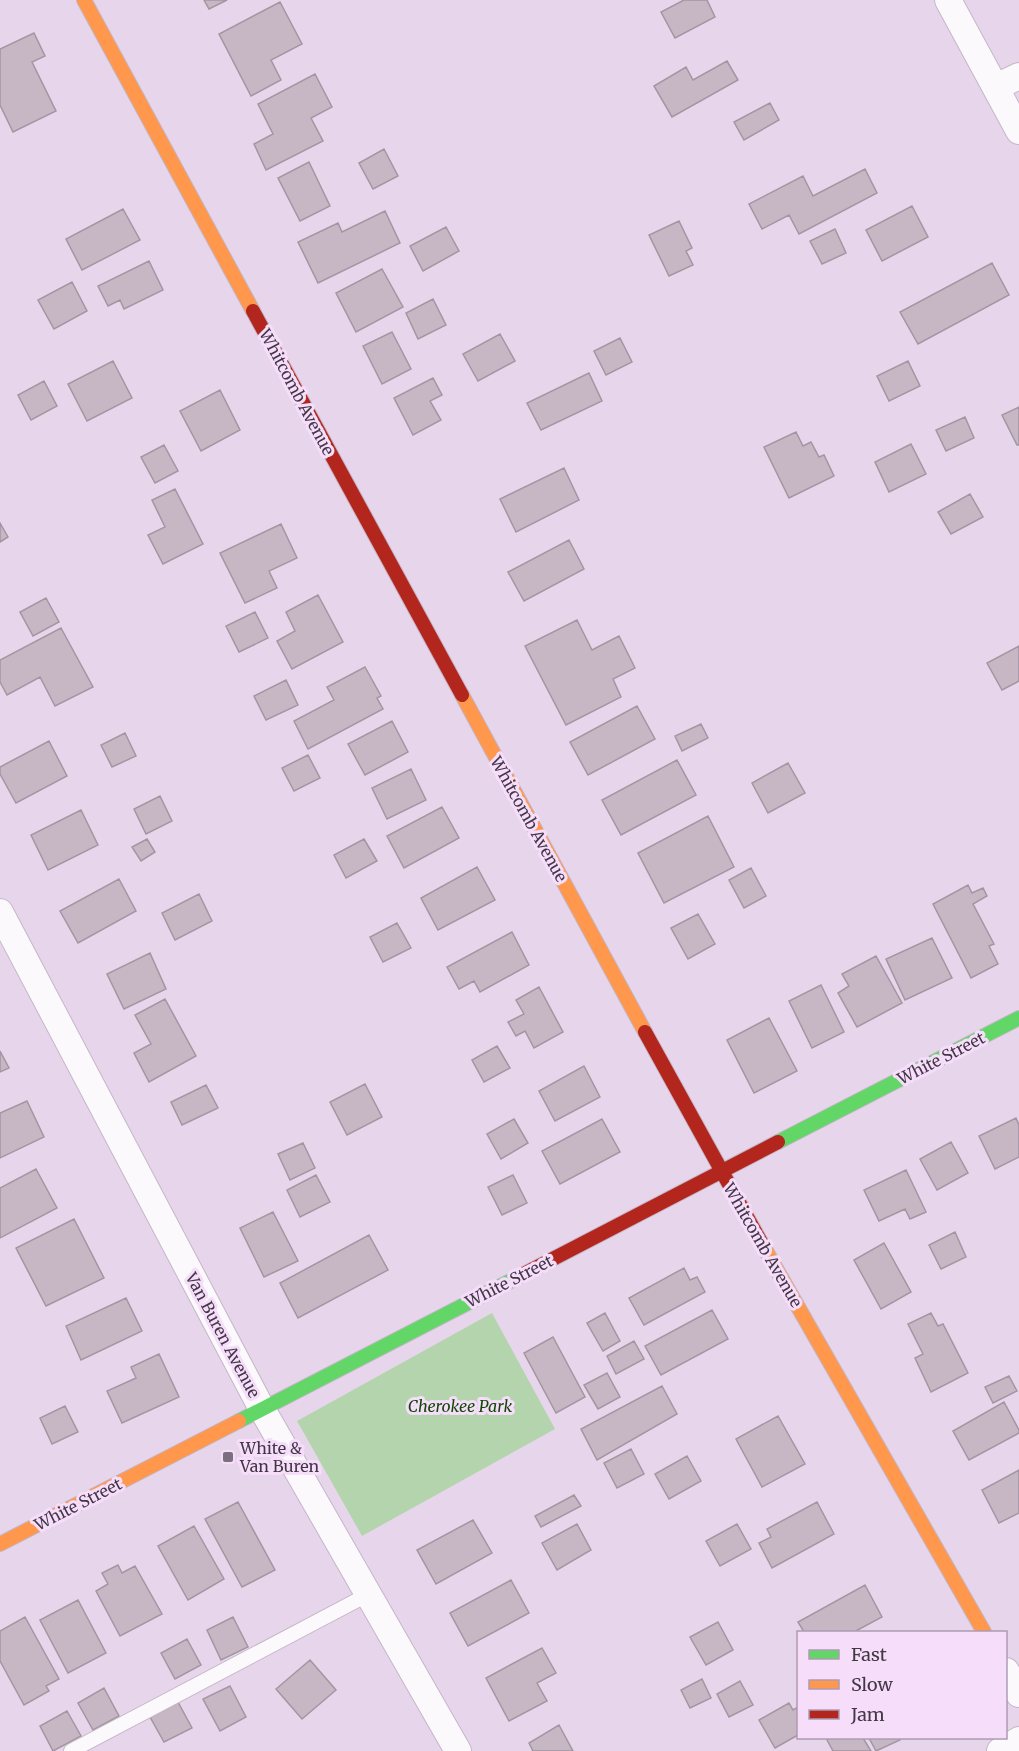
<svg xmlns="http://www.w3.org/2000/svg" width="1019" height="1751" font-family="Merriweather,serif">
<style>
.green{fill:#b4d4ae}
.building{fill:#c7b7c5;stroke:#a395a2;stroke-width:1.5}
.lines{fill:none;stroke-linecap:round;stroke-linejoin:round}
.lane-casing{stroke:#c4b6c7;stroke-width:16}
.street-casing{stroke:#c4b6c7;stroke-width:28}
.fast-casing{stroke:#c4b6c7;stroke-width:16}
.slow-casing{stroke:#c4b6c7;stroke-width:16}
.jam-casing{stroke:#c4b6c7;stroke-width:16}
.lane{stroke:#fbf9fc;stroke-width:14}
.street{stroke:#fbf9fc;stroke-width:26}
.fast{stroke:#63d668;stroke-width:14}
.slow{stroke:#ff974d;stroke-width:14}
.jam{stroke:#b3261e;stroke-width:14}
.poi-dot{fill:#7c6f80;stroke:#f6defb;stroke-width:2}
.labels{text-anchor:middle;stroke-width:6;stroke-linejoin:round;paint-order:stroke}
.street-label{font-size:16px;fill:#433746;stroke:#f6defb}
.park-label{font-size:16px;font-style:italic;fill:#104803;stroke:#f6defb}
.poi-label{font-size:16px;fill:#433746;stroke:#f6defb;text-anchor:start}
</style>
<rect width="100%" height="100%" fill="#e7d6eb"/>
<path class="green" d="M492,1313l63,116 -193,107 -65,-115z"/>
<path class="building" d="M204,0h23l-18,9z
M684,0h23l8,17 -40,21 -14,-26z
M280,2l22,42 -31,16 10,20 -30,16 -32,-62z
M34,33l11,23 -13,6 24,49 -43,21 -13,-27v-56z
M727,61l11,19 -66,37 -18,-31 32,-19 7,13z
M315,74l17,33 -21,11 12,23 -57,29 -12,-26 19,-10 -15,-30z
M770,103l9,17 -35,20 -10,-18z
M384,149l14,27 -25,13 -14,-26z
M309,162l21,44 -30,15 -22,-43z
M865,169l12,24 -78,41 -10,-19 -27,14 -13,-25 54,-28 10,20z
M912,206l16,31 -46,24 -16,-31z
M123,209l17,31 -58,30 -16,-31z
M385,211l15,32 -82,40 -20,-41 40,-19 4,9z
M679,221l13,27 -6,3 7,14 -24,11 -20,-41z
M446,227l13,24 -36,20 -13,-25z
M835,229l11,24 -24,11 -12,-23z
M149,261l14,29 -39,19 -4,-9 -12,6 -10,-20z
M992,263l17,32 -91,49 -18,-32z
M382,269l21,38 -47,25 -20,-39z
M72,282l15,29 -33,18 -16,-29z
M433,299l13,26 -28,14 -12,-26z
M392,332l19,37 -29,15 -19,-38z
M500,334l15,27 -37,20 -15,-27z
M620,338l12,24 -26,13 -12,-24z
M113,361l19,37 -45,23 -19,-37z
M908,361l12,25 -31,15 -12,-25z
M589,373l13,28 -61,29 -14,-27z
M433,378l9,17 -12,6 11,19 -28,15 -19,-37z
M44,381l13,25 -26,14 -13,-25z
M220,390l20,40 -39,21 -21,-40z
M1019,407v38h-2l-15,-30z
M965,417l9,21 -28,13 -10,-21z
M796,432l7,14 8,-4 8,15 5,-2 10,21 -45,22 -25,-51z
M911,444l15,30 -37,18 -14,-30z
M164,445l14,26 -23,12 -14,-26z
M564,468l15,32 -63,32 -16,-33z
M175,489l28,55 -40,20 -15,-29 17,-8 -13,-27z
M970,494l13,23 -32,17 -13,-22z
M0,523l8,14 -8,5z
M281,524l16,34 -28,13 8,17 -32,15 -25,-50z
M569,540l15,29 -60,32 -16,-29z
M318,595l25,47 -51,27 -15,-28 18,-10 -9,-19z
M46,598l13,24 -26,14 -13,-24z
M255,612l13,26 -29,14 -13,-26z
M577,620l15,30 27,-14 16,32 -22,11 8,18 -55,28 -41,-79z
M61,628l32,59 -38,19 -15,-29 -33,18 -7,-13v-22z
M1019,646v35l-17,9 -15,-27z
M365,667l16,29 -4,2 6,11 -75,40 -14,-28 40,-21 -7,-13z
M286,680l12,25 -32,15 -12,-24z
M637,706l18,33 -67,36 -18,-33z
M392,721l16,31 -43,23 -17,-31z
M701,724l7,14 -26,13 -7,-15z
M125,733l11,23 -24,11 -11,-22z
M49,741l18,35 -51,27 -16,-29v-7z
M308,755l12,23 -26,13 -12,-23z
M677,760l19,35 -75,40 -19,-35z
M788,763l17,30 -37,20 -16,-30z
M411,769l15,31 -39,19 -15,-31z
M160,796l12,25 -26,13 -12,-25z
M442,807l17,31 -55,30 -17,-32z
M81,810l17,35 -50,25 -17,-35z
M708,816l26,51 -70,36 -26,-50z
M147,839l8,13 -14,9 -9,-14z
M364,839l13,22 -31,17 -12,-23z
M477,867l18,33 -57,30 -17,-32z
M751,868l15,28 -22,12 -15,-28z
M119,879l17,32 -58,32 -18,-32z
M968,885l4,8 11,-5 4,8 -14,8 21,40 -5,2 9,18 -27,14 -38,-74z
M199,894l13,27 -37,19 -13,-27z
M698,914l17,30 -27,15 -17,-31z
M397,923l14,25 -28,14 -13,-25z
M512,932l17,33 -49,27 -6,-11 -15,8 -12,-22z
M932,938l20,40 -47,22 -19,-41z
M150,953l16,36 -42,20 -17,-35z
M876,956l26,47 -45,24 -19,-34 11,-7 -7,-12z
M821,985l23,47 -32,16 -23,-47z
M539,987l24,45 -29,16 -9,-17 -9,5 -8,-14 16,-8 -8,-14z
M165,999l31,57 -47,26 -15,-29 17,-9 -16,-29z
M769,1018l28,53 -43,22 -27,-53z
M497,1046l13,22 -26,14 -12,-22z
M0,1051l9,17 -9,4z
M584,1066l16,31 -45,24 -16,-30z
M365,1084l17,33 -35,18 -17,-33z
M206,1085l12,23 -36,17 -11,-23z
M27,1101l17,36 -44,21v-45z
M1016,1118l3,7v32l-24,12 -16,-33z
M514,1119l14,24 -27,16 -14,-25z
M602,1119l18,33 -60,32 -18,-33z
M951,1142l17,31 -31,17 -17,-31z
M303,1143l12,25 -25,12 -12,-26z
M36,1169l21,39 -57,30v-50z
M906,1170l20,42 -16,7 -5,-10 -26,12 -15,-31z
M316,1175l14,27 -30,15 -13,-27z
M513,1175l14,28 -25,12 -14,-28z
M273,1212l25,49 -34,16 -24,-49z
M74,1219l30,59 -58,28 -30,-58z
M955,1232l11,25 -25,12 -12,-24z
M369,1235l19,35 -90,48 -18,-35z
M884,1243l27,49 -30,17 -27,-49z
M684,1268l6,12 7,-3 8,15 -61,33 -15,-27z
M126,1298l16,33 -61,29 -15,-34z
M712,1310l16,29 -67,36 -16,-29z
M605,1313l15,28 -17,10 -16,-28z
M931,1313l7,13 5,-2 25,49 -37,19 -16,-34 8,-4 -15,-30z
M553,1337l32,60 -29,16 -32,-60z
M634,1341l10,18 -28,15 -9,-18z
M159,1354l20,43 -57,26 -15,-32 29,-13 -5,-11z
M607,1373l13,24 -22,12 -14,-24z
M1009,1376l8,15 -24,12 -8,-16z
M662,1386l15,28 -80,46 -16,-31z
M1004,1402l15,28v3l-50,27 -16,-29z
M65,1406l13,26 -26,12 -12,-26z
M778,1416l27,48 -43,23 -26,-48z
M631,1449l13,25 -27,14 -13,-25z
M687,1456l14,25 -32,18 -14,-25z
M1019,1470v43l-20,10 -17,-33z
M574,1495l7,11 -40,21 -6,-11z
M238,1502l37,68 -33,17 -37,-68z
M817,1502l17,32 -62,34 -13,-25 12,-6 -4,-8z
M473,1520l19,33 -56,31 -19,-34z
M577,1524l14,26 -34,20 -15,-27z
M737,1524l14,25 -31,17 -14,-25z
M194,1526l30,53 -36,21 -30,-54z
M118,1565l4,8 13,-7 27,48 -42,22 -24,-45 12,-7 -6,-11z
M511,1580l18,33 -61,33 -18,-33z
M865,1585l17,32 -28,15h-50l-6,-10z
M78,1600l28,53 -38,20 -28,-53z
M25,1617l34,62 -13,7 3,5 -25,14 -24,-44v-30z
M233,1617l15,30 -27,13 -14,-30z
M718,1622l15,28 -27,15 -16,-28z
M187,1639l14,26 -26,14 -14,-26z
M542,1648l14,25 -19,10 10,18 -38,20 -23,-43z
M310,1660l26,30 -34,29 -26,-30z
M702,1679l9,19 -21,10 -9,-18z
M740,1681l13,24 -24,12 -12,-23z
M230,1686l16,31 -26,14 -17,-32z
M104,1688l15,28 -26,14 -15,-27z
M178,1702l14,26 -28,14 -14,-25z
M789,1703l4,7 5,-3v28l-23,13 -16,-28z
M67,1711l14,25 -28,15 -13,-25z
M559,1725l14,26h-40l-4,-8z
M826,1738h37l8,13h-38z
M869,1738h30l1,2 -24,11z"/>
<g class="lines">
<defs>
<path id="lane" d="M71,1751l296,-156"/>
<path id="street" d="M948,0l71,131
M996,87l23,-11
M0,912l262,497 196,342
M1006,1671l13,23
M1000,1751l19,-11"/>
<path id="fast" d="M778,1142l241,-124
M239,1421l281,-145"/>
<path id="slow" d="M84,0l169,311
M462,695l183,337
M762,1244l222,388
M0,1544l239,-123"/>
<path id="jam" d="M253,311l209,384
M645,1032l117,212
M520,1276l258,-134"/>
</defs>
<use href="#lane" class="lane-casing"/>
<use href="#street" class="street-casing"/>
<use href="#fast" class="fast-casing"/>
<use href="#slow" class="slow-casing"/>
<use href="#jam" class="jam-casing"/>
<use href="#lane" class="lane"/>
<use href="#street" class="street"/>
<use href="#fast" class="fast"/>
<use href="#slow" class="slow"/>
<use href="#jam" class="jam"/>
</g>
<rect class="poi-dot" x="222" y="1451" width="12" height="12" rx="3"/>
<g class="labels">
<g class="street-label">
<text transform="translate(297 392) rotate(62)" y="6">Whitcomb Avenue</text>
<text transform="translate(529 819) rotate(61)" y="6">Whitcomb Avenue</text>
<text transform="translate(941 1058) rotate(-27)" y="6">White Street</text>
<text transform="translate(763 1245) rotate(60)" y="6">Whitcomb Avenue</text>
<text transform="translate(509 1281) rotate(-27)" y="6">White Street</text>
<text transform="translate(223 1335) rotate(62)" y="6">Van Buren Avenue</text>
<text transform="translate(78 1504) rotate(-27)" y="6">White Street</text>
</g>
<g class="park-label">
<text x="460" y="1412">Cherokee Park</text>
</g>
<g class="poi-label">
<text x="240" y="1454">White &amp;<tspan x="240" dy="18">Van Buren</tspan></text>
</g>
</g>
<rect x="797" y="1631" width="210" height="108" fill="#f6defb" stroke="#ae9bb3" stroke-width="1.5"/>
<rect x="809" y="1650" width="30" height="9" fill="#63d668" stroke="#ae9bb3" stroke-width="1.5"/>
<text x="851" y="1661" font-size="18" fill="#433746">Fast</text>
<rect x="809" y="1680" width="30" height="9" fill="#ff974d" stroke="#ae9bb3" stroke-width="1.5"/>
<text x="851" y="1691" font-size="18" fill="#433746">Slow</text>
<rect x="809" y="1710" width="30" height="9" fill="#b3261e" stroke="#ae9bb3" stroke-width="1.5"/>
<text x="851" y="1721" font-size="18" fill="#433746">Jam</text>
</svg>
